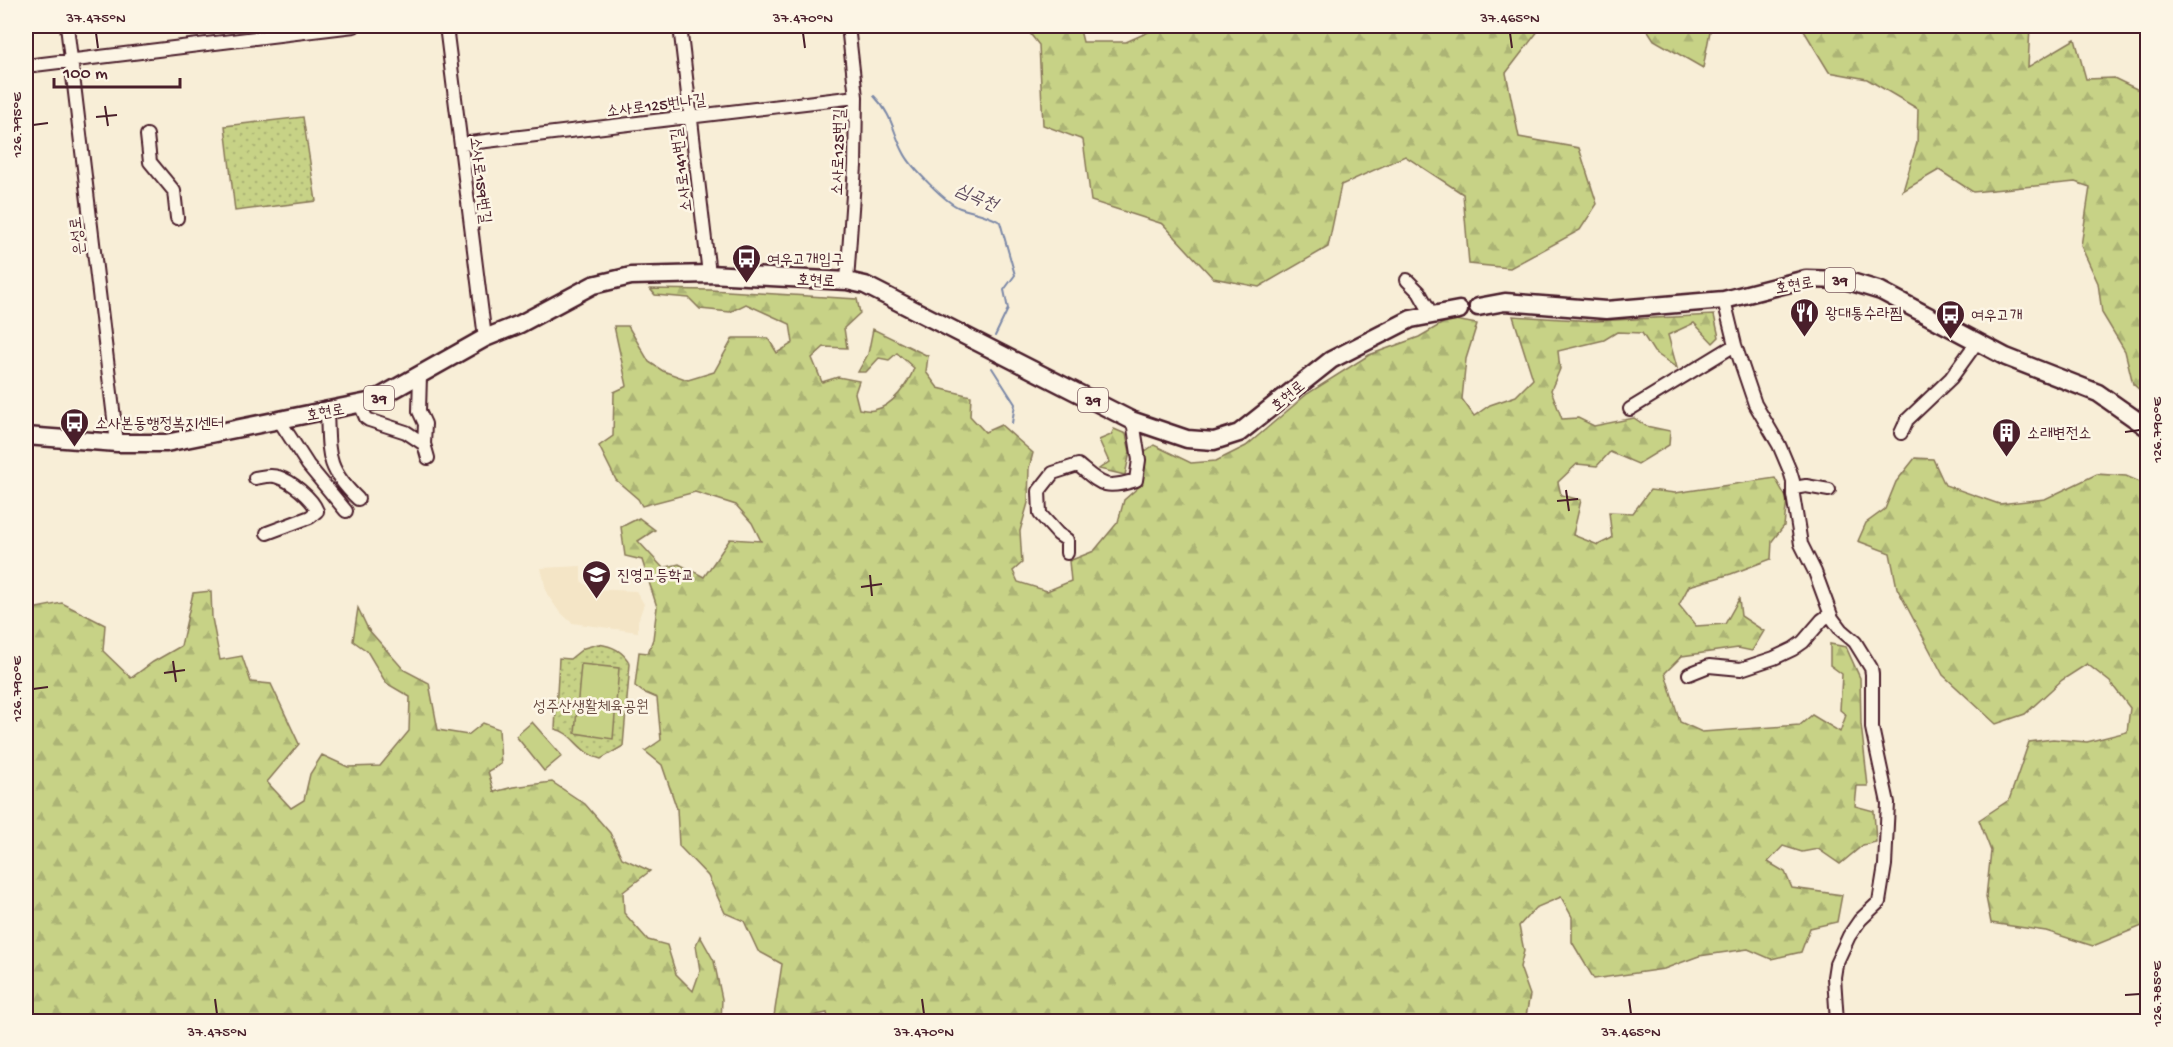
<svg xmlns="http://www.w3.org/2000/svg" width="2173" height="1047" font-family="'Gochi Hand','Poor Story',sans-serif">
<style>
.built{fill:#f4e5c6}
.forest{fill:url(#forest-firs);stroke:#887858;stroke-width:1.5}
.park{fill:url(#park-dots);stroke:#887858;stroke-width:1.5}
.garden{fill:#c7d286;stroke:#887858;stroke-width:1.5}
.lines{fill:none;stroke-linecap:round;stroke-linejoin:round}
.stream{stroke:#7b88a7;stroke-width:2}
.minor-casing{stroke:#4a1f2b;stroke-width:16}
.major-casing{stroke:#4a1f2b;stroke-width:21}
.minor{stroke:#fcf5e5;stroke-width:12}
.major{stroke:#fcf5e5;stroke-width:16}
.ticks{fill:none;stroke:#4a1f2b;stroke-width:2}
.labels{text-anchor:middle;stroke-width:5;stroke-linejoin:round;paint-order:stroke}
.shield{fill:#fcf5e5;stroke:#7f5f63;stroke-width:1.5}
.shield-label{font-size:15px;font-weight:bold;fill:#4a1f2b}
.street-label{font-size:16px;fill:#4a1f2b;stroke:#fcf5e5}
.poi-label{font-size:16px;fill:#4a1f2b;stroke:#fcf5e5;text-anchor:start}
.park-label{font-size:16px;fill:#694c42;stroke:#fcf5e5}
.water-label{font-size:18px;font-style:italic;fill:#5e4b5e;stroke:#fcf5e5}
.neatline{fill:none;stroke:#4a1f2b;stroke-width:2}
.ticks-label{font-size:15px;text-anchor:middle;fill:#4a1f2b}
</style>
<defs>
<pattern id="forest-firs" width="22" height="20" patternUnits="userSpaceOnUse" patternTransform="scale(1.5)"><rect width="22" height="20" fill="#c7d286"/><path d="M5 1l3.5 6h-7zM16 11l3.5 6h-7z" fill="#acb474"/></pattern>
<pattern id="park-dots" width="8" height="8" patternUnits="userSpaceOnUse" patternTransform="scale(1.5)"><rect width="8" height="8" fill="#c7d286"/><path d="M2 2h.1M6 6h.1" fill="none" stroke="#acb474" stroke-width="1.8" stroke-linecap="round"/></pattern>
</defs>
<rect width="100%" height="100%" fill="#f8eed7"/>
<filter id="ink" filterUnits="userSpaceOnUse"><feTurbulence type="fractalNoise" baseFrequency=".0167" numOctaves="2"/><feDisplacementMap in="SourceGraphic" scale="12" xChannelSelector="R" yChannelSelector="G"/><feConvolveMatrix kernelMatrix="1 2 1 2 8 2 1 2 1" color-interpolation-filters="sRGB"/></filter>
<g filter="url(#ink)">
<path class="built" d="M581,566v15l11,8 44,2 8,13 -6,17v11l-66,-9 -14,-13 -11,-16 -6,-26z"/>
<path class="forest" d="M1024,26h55l4,16h43l36,-16h380l-36,47 13,64 60,11 18,56 -17,26 -70,38 -41,-4 -6,-70 -58,-38 -64,29 -13,62 -69,40 -46,-9 -50,-54 -72,-23 -8,-61 -40,-15 -4,-80z
M1645,26h66l-8,42 -49,-28z
M1801,26h229l-2,41 47,-28 11,40 28,-1 33,16v302l-14,-12 -8,-33 -23,-38 -4,-30 -17,-37 9,-59 -15,-5 -102,10 -34,-22 -36,21 14,-48 1,-34 -51,-30 -38,-7z
M650,289l61,1 146,9 3,14 -16,15 3,20 -23,-1 -12,11 10,24 16,-5 21,4 -4,12 4,16c5,1 11,2 15,1 18,-3 35,-27 40,-42l-17,-15 -8,7 -10,-2 -13,14h-8l10,-18 5,-25 55,27 -2,16 12,16 33,8 -1,20 15,16 16,-7 32,28 -4,15 -1,35 -8,28 2,32 -9,8 5,11 29,9 24,-10 -2,-20 25,-10 24,-29 6,-22 17,-15 3,-33 10,-7 37,18 25,-2 30,-15 61,-52 62,-39 50,-18 31,-18 27,5 -11,35 -4,40 12,17 16,-11 26,-9 17,-17 -20,-63 82,5 119,-6 5,22 -6,6 -19,-20 -26,12 9,33 -23,-16 -12,-19 -25,-1 -13,8 -46,11 2,18 -9,21 11,29 16,-1 16,8 40,-8 12,8 24,5 -1,14 -31,19 -28,-12 -13,14 -20,-2 -19,18 3,13 20,5 -8,35 25,10 14,-7 -3,-26 24,1 17,-23 25,3 100,-15 12,21 -3,27 -12,15 -1,18 -40,15 -42,12 -10,19 17,21 29,-2 14,-25 2,17 23,15 -12,20 -14,-3 -56,8 -17,17 15,49 22,10 98,-7 12,-10 28,17 6,-17 -6,-5 2,-36 -12,-9v-21l16,3 14,31 1,46 7,62h-11l-2,20 19,5 2,31 -13,3 -23,19 -22,-15 -16,3 -19,-6 -15,16 17,10 7,16 50,7 -5,27 -27,6 -9,24 -30,7 -23,-10 -49,7 -35,13 -70,10 -22,-37v-25l-11,-20 -26,11 -16,18 5,25 -4,16 10,28 -5,26 -696,1 -2,-9 -18,4 -2,4h-43l10,-5 8,-52 -24,-13 -14,-30 -19,-8 -17,-37 -29,-30 -2,-37 -15,-44 -17,-14 16,-11 -4,-42 -14,-6 -8,-6 4,-34 9,1 5,-14 4,-32 -15,-47 -17,-4 -4,-29 18,-9 16,12 -17,11 25,27 16,-4 25,13 26,-38 31,2 -9,-18 -16,-18 -41,-13 -53,14 -4,-7 -22,-19 -17,-34 14,-10 1,-44 13,-6 -13,-60h14l21,36 14,9 25,9 26,-8 19,-34h35l9,15 16,-10 -3,-19 -44,-20 -16,8 -30,-3 -11,-11 -34,-3z
M1114,429l12,5 4,18 -5,23 -26,-6 10,-7 -10,-22 12,-5z
M1915,458l18,1 12,26 54,19 46,-5 52,-25 29,2 21,9v439l-54,22 -47,-15 -55,-8 -5,-26 5,-46 -12,-31 30,-20 20,-58 24,-3 34,3 40,-10 3,-24 -20,-26 -23,-18 -25,16 -37,34 -29,10 -53,-49 -46,-87 -7,-35 -32,-12 8,-18 19,-14 11,-27z
M211,591l1,27 8,42 22,-4 9,26 20,2 28,60 -32,38 24,26 13,-8 6,-26 12,-19 26,12 32,-1 29,-35 1,-34 -24,-14 -19,-32 -14,-10 5,-33 10,21 36,41 25,13 9,47 30,5 15,-12 16,6 2,35 -13,7 6,21 19,-5 39,-5 33,22 25,29 12,25 28,13 -27,21 1,21 24,27 19,5 9,29 17,17 7,-20 -4,-26 4,-9 14,25 8,38 -1,22h-695v-411l36,-7 43,22 -2,26 28,27 22,-16 28,-16 12,-53z"/>
<path class="park" d="M303,117l13,84 -81,10 -10,-85z
M598,644c15,2 25,7 32,20l-7,82 -22,13c-22,-5 -28,-27 -46,-30l4,-71 11,1 14,-11z"/>
<path class="garden" d="M581,664l38,4 -6,71 -38,-6z
M532,722l30,34 -18,15 -28,-35z"/>
<g class="lines">
<path class="stream" d="M874,96c20,21 18,35 30,57 7,14 42,50 56,55 15,5 24,5 40,14l15,53 -11,15 4,19 -13,27
M992,368l23,36 -3,19"/>
<defs>
<path id="minor" d="M67,26l50,417
M446,26l39,312
M680,26l29,248
M26,66l328,-40
M147,135l3,27 24,29 3,27
M461,144l395,-47
M1407,280l12,12 13,23
M847,281l8,-115 1,-69 -8,-71
M1724,300l11,45 20,59 24,41 11,26 3,10v14l8,49 14,28 17,46 9,12 14,12 16,26 1,6v54l16,75 -3,62 -6,37 -19,18 -11,16 -13,28 -2,13 3,45
M420,375l-1,36 6,13 -1,20 4,14
M360,404l6,14 3,2 37,12 18,12
M1630,409l105,-64
M327,411c2,43 -2,56 31,88
M279,420l29,45 38,46
M1901,433l6,-13 44,-42 26,-36
M255,478c7,-1 16,-4 23,-1 13,4 34,21 39,34l-7,6 -43,16
M1794,488l12,-2 23,4
M1067,553v-13l-9,-6 -18,-20 -1,-23 14,-18 25,-8c24,20 26,25 58,15l3,-20 -6,-39
M1689,674l20,-8 32,3 33,-11 19,-9 10,-7 19,-22 8,-6"/>
<path id="major" d="M1478,307l27,-5 101,8 118,-10 82,-21 39,1 36,11 125,66 92,36 50,35
M26,436l91,7h49l207,-42 112,-63 35,-14 73,-39 38,-9 78,-2 138,7 18,4 266,135 56,19 27,2 25,-8 92,-73 80,-41 48,-9"/>
</defs>
<use href="#minor" class="minor-casing"/>
<use href="#major" class="major-casing"/>
<use href="#minor" class="minor"/>
<use href="#major" class="major"/>
</g>
</g>
<path class="ticks" d="M96,33l2,15M803,33l2,15M1510,33l2,15M105,106l3,20M96,117l21,-2M33,125l15,-2M2125,432l15,-2M1566,490l3,21M1557,501l21,-2M870,575l2,21M861,587l21,-3M173,661l3,21M164,673l21,-3M33,689l15,-2M2125,995l15,-1M215,999l2,15M922,999l2,15M1629,999l2,15"/>
<defs>
<symbol id="bus-pin" viewBox="-11 -11 22 30"><path d="M0 17L-7.5 6A9.5 9.5 0 1 1 7.5 6Z" fill="#4a1f2b" stroke="#fcf5e5"/><path d="M-5-6H5V4H4V6H2V4H-2V6H-4V4H-5ZM-3.5-4V0h7V-4ZM-3.5 1.2v1.5H-2V1.2ZM2 1.2v1.5H3.5V1.2Z" fill="#fff"/></symbol>
<symbol id="restaurant-pin" viewBox="-11 -11 22 30"><path d="M0 17L-7.5 6A9.5 9.5 0 1 1 7.5 6Z" fill="#4a1f2b" stroke="#fcf5e5"/><path d="M-5-6h1v4h1v-4h1v4h1v-4h1v5L-1.5 .5V6h-2V.5L-5-1ZM5-6V6H3V1.5H1.5Q1.5-4 5-6Z" fill="#fff"/></symbol>
<symbol id="building-pin" viewBox="-11 -11 22 30"><path d="M0 17L-7.5 6A9.5 9.5 0 1 1 7.5 6Z" fill="#4a1f2b" stroke="#fcf5e5"/><path d="M-4-6H4V6H1V3H-1V6H-4ZM-2.5-4.3h1.7v1.8h-1.7ZM.8-4.3h1.7v1.8H.8ZM-2.5-1h1.7V.8h-1.7ZM.8-1h1.7V.8H.8Z" fill="#fff"/></symbol>
<symbol id="school-pin" viewBox="-11 -11 22 30"><path d="M0 17L-7.5 6A9.5 9.5 0 1 1 7.5 6Z" fill="#4a1f2b" stroke="#fcf5e5"/><path d="M0-5L7-2L0 1L-7-2ZM-4 1L0 2.5L4 1V4Q0 6-4 4Z" fill="#fff"/></symbol>
</defs>
<g fill-rule="evenodd">
<use href="#bus-pin" x="730" y="242" width="33" height="45"/>
<use href="#restaurant-pin" x="1788" y="296" width="33" height="45"/>
<use href="#bus-pin" x="1934" y="298" width="33" height="45"/>
<use href="#bus-pin" x="58" y="406" width="33" height="45"/>
<use href="#building-pin" x="1990" y="416" width="33" height="45"/>
<use href="#school-pin" x="580" y="558" width="33" height="45"/>
</g>
<g class="labels">
<g class="shield">
<rect x="1825" y="268" width="30" height="24" rx="4.5"/>
<rect x="364" y="386" width="30" height="24" rx="4.5"/>
<rect x="1078" y="388" width="30" height="24" rx="4.5"/>
</g>
<g class="shield-label">
<text x="1840" y="285">39</text>
<text x="379" y="403">39</text>
<text x="1093" y="405">39</text>
</g>
<g class="street-label">
<text transform="translate(656 104) rotate(-7)" y="6">소사로125번나길</text>
<text transform="translate(837 152) rotate(-88)" y="6">소사로125번길</text>
<text transform="translate(680 170) rotate(-97)" y="6">소사로141번길</text>
<text transform="translate(482 180) rotate(83)" y="6">소사로159번길</text>
<text transform="translate(76 236) rotate(-97)" y="6">은성로</text>
<text transform="translate(816 279) rotate(3)" y="6">호현로</text>
<text transform="translate(1794 284) rotate(-10)" y="6">호현로</text>
<text transform="translate(1287 395) rotate(-40)" y="6">호현로</text>
<text transform="translate(325 411) rotate(-11)" y="6">호현로</text>
</g>
<g class="poi-label">
<text x="767" y="264">여우고개입구</text>
<text x="1825" y="318">왕대통수라찜</text>
<text x="1971" y="320">여우고개</text>
<text x="95" y="428">소사본동행정복지센터</text>
<text x="2027" y="438">소래변전소</text>
<text x="617" y="580">진영고등학교</text>
</g>
<g class="park-label">
<text x="591" y="711">성주산생활체육공원</text>
</g>
<g class="water-label">
<text transform="translate(977 196) rotate(24)" y="6">심곡천</text>
</g>
</g>
<rect width="2173" height="1047" fill="none" stroke="#fcf5e5" stroke-width="66"/>
<path d="M54 78v9h126v-9" fill="none" stroke="#4a1f2b" stroke-width="3"/>
<text x="63" y="78" font-size="18" fill="#4a1f2b" stroke="#fcf5e5" stroke-width="4.5" paint-order="stroke">100 m</text>
<rect x="33" y="33" width="2107" height="981" class="neatline"/>
<g class="ticks-label">
<text x="96" y="22">37.475°N</text>
<text x="803" y="22">37.470°N</text>
<text x="1510" y="22">37.465°N</text>
<text transform="translate(16 125) rotate(-90)" y="5">126.795°E</text>
<text transform="translate(2156 430) rotate(-90)" y="5">126.790°E</text>
<text transform="translate(16 689) rotate(-90)" y="5">126.790°E</text>
<text transform="translate(2156 994) rotate(-90)" y="5">126.785°E</text>
<text x="217" y="1036">37.475°N</text>
<text x="924" y="1036">37.470°N</text>
<text x="1631" y="1036">37.465°N</text>
</g>
</svg>
